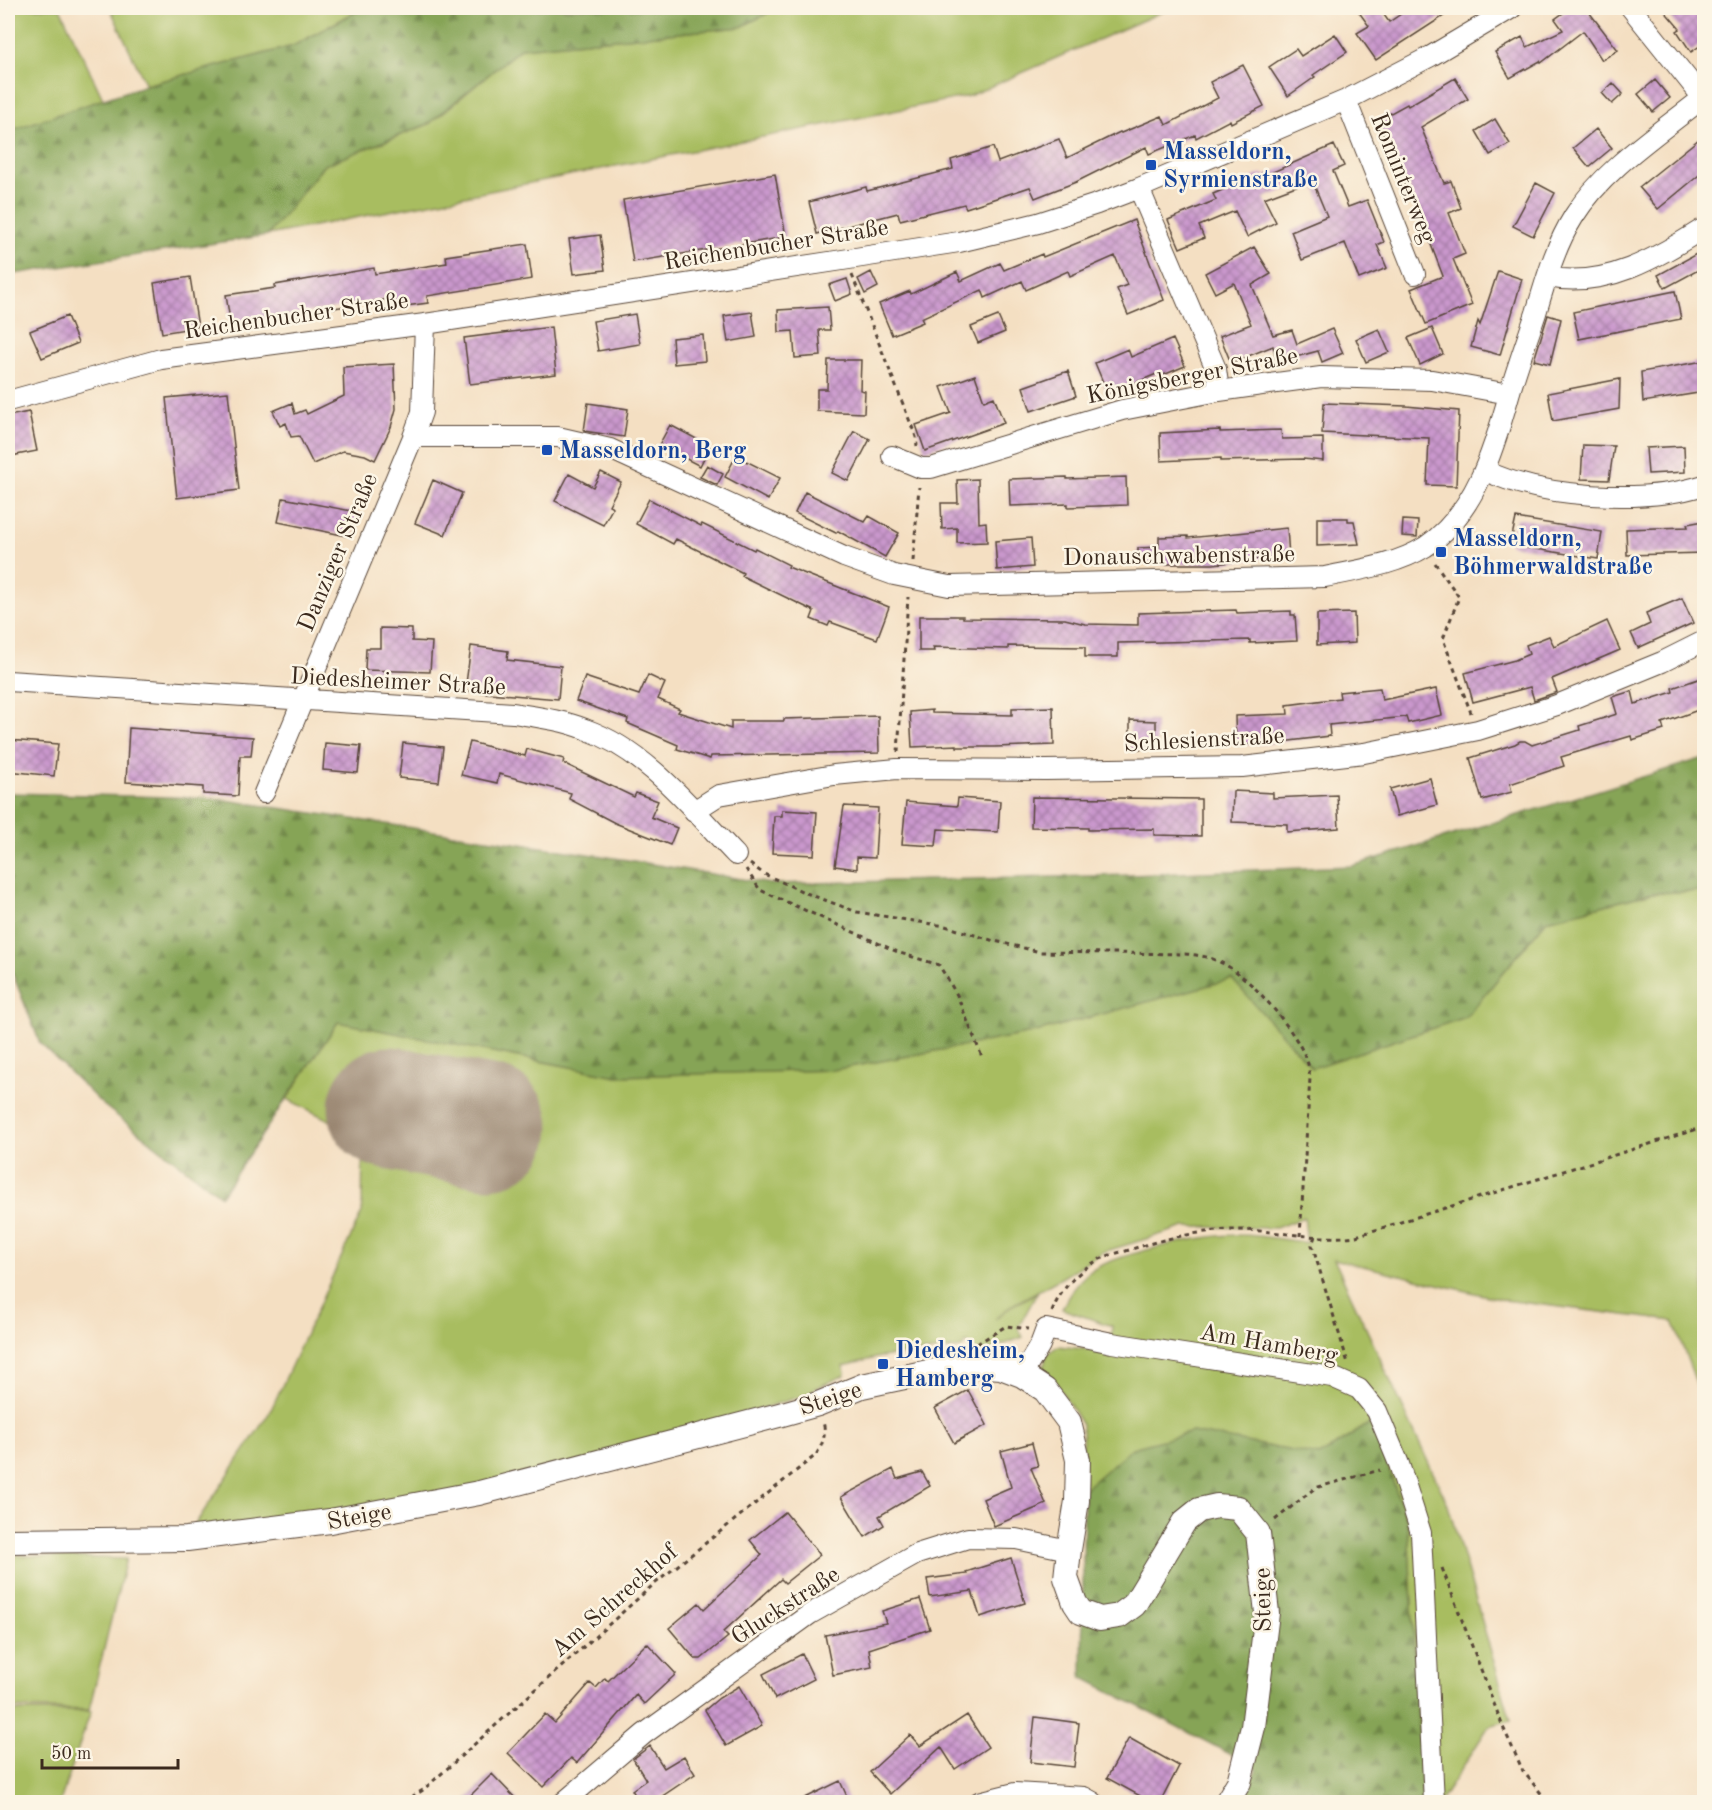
<svg xmlns="http://www.w3.org/2000/svg" width="1712" height="1810" font-family="'Old Standard TT',serif">
<style>
.grass{fill:#a8bd61;stroke:#727440;stroke-width:1.5}
.forest{fill:url(#forest-firs);stroke:#60673a;stroke-width:1.5}
.lines{fill:none;stroke-linecap:round;stroke-linejoin:round}
.runway{stroke:#988470;stroke-width:123}
.building{fill:url(#building-cross-hatch)}
.minor-casing{stroke:#574537;stroke-width:22}
.tertiary-casing{stroke:#574537;stroke-width:26}
.path{stroke:#574537;stroke-width:3;stroke-dasharray:4.5 4.5;stroke-linecap:butt}
.minor{stroke:#fff;stroke-width:20}
.tertiary{stroke:#fff;stroke-width:24}
.transit-dot{fill:#1a4fb4;stroke:#fcf5e5;stroke-width:2}
.labels{text-anchor:middle;stroke-width:5;stroke-linejoin:round;paint-order:stroke}
.transit-label{font-size:24px;font-weight:bold;fill:#164399;stroke:#fcf5e5;text-anchor:start}
.street-label{font-size:24px;fill:#3b2a1e;stroke:#fcf5e5}
</style>
<defs>
<pattern id="forest-firs" width="22" height="20" patternUnits="userSpaceOnUse" patternTransform="scale(1.5)"><rect width="22" height="20" fill="#86a457"/><path d="M5 1l3.5 6h-7zM16 11l3.5 6h-7z" fill="#6f8647"/></pattern>
<pattern id="building-cross-hatch" width="8" height="8" patternUnits="userSpaceOnUse" patternTransform="scale(1.5)"><rect width="8" height="8" fill="#ca98cd"/><path d="M0 0l8 8M0 8l8-8" fill="none" stroke="#a57ca6"/></pattern>
</defs>
<rect width="100%" height="100%" fill="#fcf5e5"/>
<filter id="ink" filterUnits="userSpaceOnUse"><feTurbulence type="fractalNoise" baseFrequency=".0167" numOctaves="2"/><feDisplacementMap in="SourceGraphic" scale="12" xChannelSelector="R" yChannelSelector="G"/><feConvolveMatrix kernelMatrix="1 2 1 2 8 2 1 2 1" color-interpolation-filters="sRGB"/></filter>
<filter id="wash" filterUnits="userSpaceOnUse"><feTurbulence type="fractalNoise" baseFrequency=".008" numOctaves="4" result="noise"/><feDisplacementMap in="SourceGraphic" scale="24" xChannelSelector="R" yChannelSelector="G"/><feGaussianBlur stdDeviation="1.35" result="paint"/><feColorMatrix in="noise" values="0 0 0 0 0 0 0 0 0 0 0 0 0 0 0 0 0 1.4 0 .05"/><feComposite in="paint" operator="in"/></filter>
<g filter="url(#wash)">
<rect width="100%" height="100%" fill="#f4dfc2"/>
<path class="grass" d="M8,8h52l43,91 -95,36z
M110,8h300v6l-48,-6 -69,38 -147,39z
M778,8h393l-202,88 -701,139 56,-70 105,-41 92,-76 220,-21z
M1704,891v513l-31,-83 -169,-21 -170,-41 114,246 63,215 -22,6 -49,76h-18l-14,-277 -36,-103 -53,34 -127,-24 -108,57 -2,-64 -19,-31 -20,-25 4,-15 11,-8 52,6 2,-26 -50,-17c6,-14 14,-26 26,-36 25,-19 119,-39 151,-38 22,0 46,5 68,8l-3,-26 -28,11 -91,-1 -82,25 -40,25 -51,28 -17,14 18,-14 24,-12 -19,35 5,9 -43,16 -13,-10 -6,5 -81,9 -36,9 1,9 -31,14 -8,6 -327,98 -149,28 -136,5 76,-114 92,-200 1,-75 -76,-38 51,-77 279,54 216,-6 199,-37 200,-54 80,89 154,-51 81,-97 105,-27z
M8,1555l118,4 -37,151 -81,-2z
M8,1711h83l-31,91h-52z"/>
<path class="forest" d="M363,8l46,6 1,-6h368l-37,19 -220,21 -93,76 -104,41 -56,70 -260,40v-144l138,-46 147,-39z
M1704,758v133l-52,2 -105,27 -81,97 -154,51 -80,-89 -200,54 -199,37 -216,6 -279,-54 -117,174 -119,-92 -62,-61 -30,-76 -2,-1v-173l204,5 416,62 143,24 360,-9 221,-9z
M1372,1422l36,103 14,277h-181l16,-34 -175,-91 2,-188 48,-41 60,-16 127,24z"/>
<g class="lines">
<path class="runway" d="M390,1108l98,19"/>
</g>
<g id="blocks">
<path class="building" d="M1356,8h23l10,14 21,-14h46l-80,52 -19,-27 12,-7z
M1570,8h16l32,42 -16,10 -19,-29 -42,32 -1,-2 -30,17 -15,-26 27,-15 5,10 36,-17 -8,-11z
M1662,8h38l4,7v28l-13,9 -14,-21 3,-2z
M1335,34l12,18 -34,23 2,2 -27,19 -19,-29 27,-18 5,7z
M1243,65l21,41 -33,17 -1,-3 -34,18 -1,-3 -46,19 -3,-7 -70,35 -41,16 -5,-11 -64,21 -2,-4 -64,16 -2,-7 -81,21 -8,-32 57,-15 1,4 86,-22 -2,-9 42,-13 5,15 61,-23 8,19 53,-26 1,1 41,-17 4,9 52,-27 -8,-16z
M1455,78l13,21 -47,28 23,56 7,-2 10,27 -12,5 16,41 -12,5 19,46 -46,19 -15,-35 32,-13 -35,-91 -3,1 -11,-24 4,-2 -22,-39 31,-17 1,2z
M1655,80l15,18 -17,14 -15,-18z
M1613,83l10,11 -11,10 -10,-11z
M1495,119l15,25 -20,11 -14,-24z
M1596,129l16,19 -23,19 -16,-19z
M1704,135v36l-46,38 -19,-22z
M1334,145l10,21 -11,5 15,36 19,-7 17,42 -7,3 10,23 -28,11 -14,-36 -43,17 -11,-29 36,-15 -15,-36 -48,18 12,24 -29,15 -12,-26 -36,15 5,12 -24,10 -12,-28 48,-20 -3,-6 50,-21 1,3z
M775,174l11,63 -153,25 -10,-62z
M1536,183l19,10 -22,43 -20,-10z
M1134,220l30,80 -36,15 -11,-26 10,-4 -12,-29 -45,20 -2,-5 -42,19 -4,-9 -37,17 -3,-8 -61,28 2,4 -31,13 -13,-31 31,-13 1,3 46,-22 4,9 39,-18 4,7 38,-16 1,3z
M600,235l5,35 -31,4 -5,-35z
M527,244l5,35 -105,17 1,7 -38,5 -1,-9 -122,20v3l-36,5 -5,-32 49,-7v-3l99,-17 1,6 72,-11 -1,-7z
M1254,247l17,27 -19,11 21,50 19,-5 5,14 35,-15 11,24 -21,9 -4,-11 -41,11 -4,-16 -42,17 -11,-27 31,-12 -17,-41 -19,10 -10,-20z
M1698,253l6,14 -39,21 -7,-13z
M1498,271l24,8 -22,76 -29,-8 7,-26 2,4z
M871,272l7,15 -13,7 -7,-15z
M190,277l8,50 -36,6 -8,-50z
M847,279l5,15 -17,7 -6,-16z
M1675,291l6,28 -102,20 -6,-27z
M828,307l2,23h-11l2,26 -26,2 -2,-27 -14,1 -1,-22z
M752,312l4,25 -28,5 -4,-26z
M635,314l5,30 -42,7 -5,-30z
M1548,315l13,4 -11,45 -16,-4z
M67,316l11,27 -36,15 -12,-27z
M998,316l7,16 -27,11 -7,-16z
M551,327l5,47 -86,10 -6,-46z
M1432,328l11,26 -23,11 -12,-27z
M1379,329l10,23 -23,10 -10,-23z
M703,335l2,26 -31,3 -2,-26z
M1173,339l12,27 -24,10 -2,-3 -51,21 -13,-31 33,-14 3,8z
M828,360h33l-1,30 5,1 -1,22 -47,-2v-22h10z
M1704,361v31l-61,10 -2,-30z
M394,364l2,45 -5,18 -16,33 -10,-5 -22,-4 -30,13 -14,-28 -8,1 -5,-14 -6,3 -7,-15 19,-8 3,11 10,-4 2,4 37,-18 -1,-29z
M1068,371l8,25 -45,15 -8,-24z
M975,375l9,26 10,-4 10,26 -79,28 -9,-26 35,-12 -10,-26z
M1620,379l-1,30 -66,12 -5,-28z
M228,392l11,98 -62,8 -11,-100z
M588,403l40,6 -4,28 -40,-6z
M1324,403l82,3 53,5 -3,75 -29,-1 2,-47 -107,-5z
M29,412l8,39 -26,5 -3,-14v-26z
M670,425l40,21 -10,20 -41,-21z
M1220,430v2l61,-2 1,9 41,-1v23l-20,-2 -82,2v-3l-60,3 -1,-28z
M854,431l16,8 -22,42 -16,-8z
M1583,445l31,1 -5,34 -28,-1z
M1684,446l1,26 -37,2 -2,-26z
M736,456l44,22 -12,22 -43,-23z
M707,465l16,9 -6,11 -17,-8z
M601,472l20,10 -12,23 4,2 -10,18 -48,-24 14,-27 24,13z
M1067,477v2l59,-2 1,28 -59,2v-3l-58,2 -1,-27z
M978,479l1,44 7,-1 1,20 -30,1v-15l-15,1 -1,-26h17l-1,-23z
M433,480l29,13 -17,42 -30,-12z
M805,492l60,30 4,-6 30,17 -14,24 -47,-26 -2,2 -41,-20z
M283,498l74,14 -5,25 -74,-15z
M649,499l52,27 1,-2 52,26 1,-2 34,17 -1,2 101,40 -12,32 -47,-17 -2,4 -17,-7 3,-8 -72,-35 1,-3 -67,-34 -3,5 -37,-20z
M1317,518h31v3h6l5,23 -42,2z
M1516,518l86,14 -4,27 -88,-14z
M1403,520l15,1 -1,16 -15,-1z
M1704,521v32l-77,2 -1,-26 62,-2 -1,-3z
M1287,528l2,28 -76,8h-75v-16l21,-1v-10l29,-1v2z
M1031,538l2,29 -36,3 -2,-29z
M1682,598l11,25 -55,25 -7,-15 19,-9 -4,-11z
M1236,610l1,3 54,-2v4h4l2,26 -47,2v-3l-132,3v14h-33v-10l-77,-1v3l-75,-2 1,4h-15v-35h44v2l102,1 20,5 53,1v-12z
M1354,613l1,30 -38,2v-31z
M1607,621l13,29 -68,29 5,13 -23,8 -4,-13 -57,15 -8,-29 50,-13 14,-6 -3,-9 23,-9 5,10z
M380,628l32,1v12l20,1 -2,30 -65,-2 1,-22h14z
M471,646l37,5 -1,9 54,6 -3,33 -93,-8z
M648,675l17,8 -7,16 22,10 -2,3 53,17v-8h53v-2l94,-3 1,37 -168,3 -1,3 -33,-10 1,-4 -51,-22 1,-4 -52,-18 9,-24 54,18z
M1704,677v31l-42,15 2,7 -32,10 -1,-4 -70,21 3,9 -54,18 2,8 -30,8 -12,-42 45,-14 5,-3h5l7,4 48,-15 -1,-4 38,-12 -5,-17 20,-6 3,13 38,-12 -1,-4z
M1380,688l2,12 54,-11 6,26 -34,8 -2,-6 -77,8 1,11 -65,8 -29,1 -1,-29 53,-2 -1,-9 53,-7 -1,-6z
M1053,707l1,38 -60,2h-37v-2l-45,2 -2,-35 22,-2v3l80,2v-7z
M1130,720l26,1v28h-26z
M129,728l124,9 -2,19h-11l-2,40 -35,-2v-7l-77,-5z
M8,740l50,4 -4,32 -46,-5z
M470,742l55,14 2,-7 37,10 -1,4 71,34 2,-4 22,8 -7,16 26,11 -7,17 -55,-22 -46,-24 2,-6 -72,-19 -2,9 -36,-8z
M325,743l36,3 -3,27 -35,-3z
M403,743l40,4 -4,35 -40,-4z
M1430,778l7,27 -40,11 -7,-27z
M1233,791l40,2v5l64,-3 2,33 -52,4v-8l-55,-2z
M1032,797l169,2v37l-47,-1v-6l-66,1v-2l-57,-1z
M958,798l42,3 -2,31 -60,-3 -2,17 -34,-2 4,-42 51,4z
M844,806l34,2 -3,50 -18,-1v12l-22,-3z
M782,810l35,2 -3,43 -42,-2 2,-37h8z
M968,1390l19,35 -33,18 -19,-35z
M1032,1443l6,23 -7,2 15,36 -52,22 -11,-27 28,-12 -10,-36z
M893,1469l4,10 25,-7 8,14 -51,30 5,9 -19,12 -24,-40z
M785,1512l35,43 -35,28 -4,-4 -58,53 5,5 -27,22h-6l-26,-31 30,-25 5,6 58,-54 -12,-15z
M1011,1558l14,45 -45,14 -8,-26 -42,6 -3,-18 40,-5 -1,-2z
M920,1599l10,30 -61,20 3,18 -39,8 -8,-40 61,-12 -4,-12z
M647,1643l29,31 -32,30 -8,-9 -59,68 -6,-5 -28,29 -35,-34 37,-39 10,9 35,-40 6,5 9,-10 3,3z
M802,1654l12,25 -39,20 -12,-25z
M739,1686l23,40 -36,20 -21,-36 14,-12z
M967,1715l21,32 -33,22 -14,-22 -51,47 -20,-22 40,-37 10,11z
M1035,1717l44,6 -5,44 -44,-5z
M1129,1738l50,28 -19,37h-7l-46,-25z
M650,1746l14,22 20,-12 11,18 -43,29h-12l-8,-13 14,-10 -13,-21z
M492,1774l28,29h-57z
M840,1781l10,22h-55z"/>
</g>
</g>
<g filter="url(#ink)">
<use href="#blocks" fill-opacity="0" stroke="#574537" stroke-width="1.5"/>
<g class="lines">
<defs>
<path id="minor" d="M1631,8l72,90
M1346,100l69,174
M1139,188l77,181 3,22
M1547,277c59,12 109,-19 157,-49
M8,401l153,-42 264,-35 424,-65 110,-17 79,-19 59,-19 42,-16 207,-88 85,-44 81,-48
M413,437h145l52,12 234,108 50,18 55,11 376,-9c33,-7 71,-12 100,-30 50,-33 69,-98 84,-152 8,-28 18,-55 27,-82 10,-33 19,-67 38,-97 29,-47 87,-84 130,-119
M892,456l29,12h10l191,-58 97,-19 102,-14 111,3 77,14
M1484,470c57,28 160,34 220,15
M8,681l505,32c24,4 49,7 72,16 62,22 107,80 151,126
M264,793l149,-356 9,-25 3,-88
M694,811l25,-16 115,-20 63,-6 149,1 196,-3 122,-14 114,-23 79,-25 105,-43 42,-21
M1022,1375l18,-30 6,-16 66,14 220,34 27,12 18,22 22,53 22,69 13,269
M564,1802l80,-68 166,-120 107,-60 51,-16 48,1 53,11
M979,1802l36,-9 69,4 9,5"/>
<path id="tertiary" d="M8,1541l179,-2 143,-18 149,-28 300,-78 39,-11 44,-18 66,-14 47,-7 26,2 21,8 23,15 24,32 9,38 -1,41 -8,49 -3,28 9,25 6,9 19,7 19,-3 15,-11 50,-83 15,-12 18,-4 21,2 20,25 9,80 -14,114 -14,55 -12,20"/>
</defs>
<use href="#minor" class="minor-casing"/>
<use href="#tertiary" class="tertiary-casing"/>
<path class="path" d="M852,275l64,162 1,9
M913,561l6,-74
M1435,563l24,34 -16,42 28,74
M898,752l10,-155
M750,864l14,10 42,19 51,19 88,14 46,14 49,12 145,2c16,1 30,4 44,13 25,14 71,69 79,97 1,4 1,9 2,14l-10,158
M746,869l14,21 140,63 39,12 18,30 25,62
M1315,1236l-3,9 36,118
M1052,1312c8,-23 27,-42 48,-53 8,-4 17,-6 26,-8 36,-12 74,-21 112,-21 39,0 78,11 118,6l348,-109
M977,1344l29,-18 22,3
M1275,1520l40,-32 65,-18
M1442,1568l61,159 20,44 25,31
M404,1802l19,-12 229,-204 164,-131c6,-10 11,-20 7,-33"/>
<use href="#minor" class="minor"/>
<use href="#tertiary" class="tertiary"/>
</g>
</g>
<g class="transit-dot">
<rect x="1145" y="159" width="12" height="12" rx="3"/>
<rect x="541" y="444" width="12" height="12" rx="3"/>
<rect x="1435" y="546" width="12" height="12" rx="3"/>
<rect x="877" y="1358" width="12" height="12" rx="3"/>
</g>
<g class="labels">
<g class="transit-label">
<text x="1163" y="159">Masseldorn,<tspan x="1163" dy="28">Syrmienstraße</tspan></text>
<text x="559" y="458">Masseldorn, Berg</text>
<text x="1453" y="546">Masseldorn,<tspan x="1453" dy="28">Böhmerwaldstraße</tspan></text>
<text x="895" y="1358">Diedesheim,<tspan x="895" dy="28">Hamberg</tspan></text>
</g>
<g class="street-label">
<text transform="translate(1404 178) rotate(68)" y="8">Rominterweg</text>
<text transform="translate(776 244) rotate(-9)" y="8">Reichenbucher Straße</text>
<text transform="translate(296 315) rotate(-8)" y="8">Reichenbucher Straße</text>
<text transform="translate(1192 375) rotate(-11)" y="8">Königsberger Straße</text>
<text transform="translate(337 552) rotate(-67)" y="8">Danziger Straße</text>
<text transform="translate(1179 555) rotate(-1)" y="8">Donauschwabenstraße</text>
<text transform="translate(398 681) rotate(3)" y="8">Diedesheimer Straße</text>
<text transform="translate(1204 739) rotate(-3)" y="8">Schlesienstraße</text>
<text transform="translate(1269 1343) rotate(10)" y="8">Am Hamberg</text>
<text transform="translate(830 1398) rotate(-18)" y="8">Steige</text>
<text transform="translate(359 1516) rotate(-10)" y="8">Steige</text>
<text transform="translate(614 1600) rotate(-41)" y="8">Am Schreckhof</text>
<text transform="translate(1262 1600) rotate(-91)" y="8">Steige</text>
<text transform="translate(785 1605) rotate(-33)" y="8">Gluckstraße</text>
</g>
</g>
<rect width="1712" height="1810" fill="none" stroke="#fcf5e5" stroke-width="30"/>
<path d="M42 1759v9h136v-9" fill="none" stroke="#3b2a1e" stroke-width="3"/>
<text x="51" y="1759" font-size="18" fill="#3b2a1e" stroke="#fcf5e5" stroke-width="4.5" paint-order="stroke">50 m</text>
</svg>
